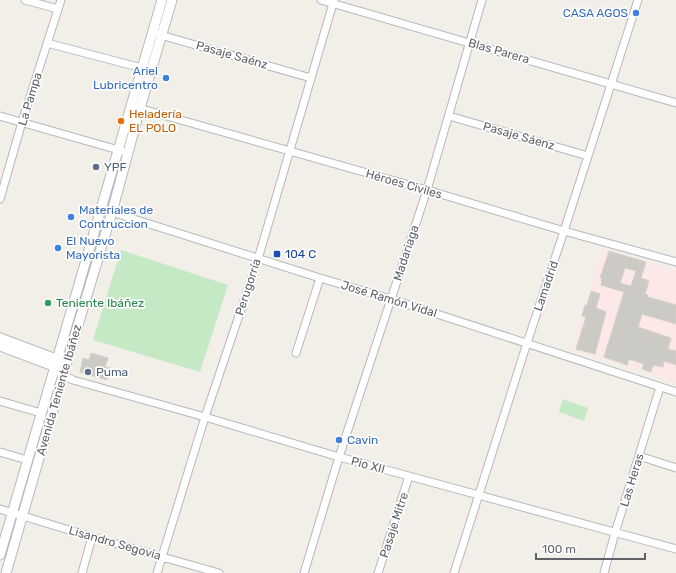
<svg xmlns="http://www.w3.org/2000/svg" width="676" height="573" font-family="Rubik,sans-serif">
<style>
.medical{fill:#fce8e6}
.green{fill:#c5e8c5}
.building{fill:#cccac5;stroke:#d6d1c6;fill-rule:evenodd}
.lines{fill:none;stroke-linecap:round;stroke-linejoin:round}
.street-casing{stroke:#b5b8bc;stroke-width:9}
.secondary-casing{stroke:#b6babf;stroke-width:11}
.street{stroke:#fff;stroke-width:7}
.secondary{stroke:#fff;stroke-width:9}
.shop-dot{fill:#3f7fe0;stroke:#fff;stroke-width:1.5}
.food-dot{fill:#e8710a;stroke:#fff;stroke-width:1.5}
.service-dot{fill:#5c6f8a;stroke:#fff;stroke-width:1.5}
.transit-dot{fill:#1a4fb4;stroke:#fff;stroke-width:1.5}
.leisure-dot{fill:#2e9e5b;stroke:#fff;stroke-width:1.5}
.labels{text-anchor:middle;stroke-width:3.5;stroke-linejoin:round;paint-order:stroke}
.shop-label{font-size:12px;fill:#366cbe;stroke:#fff;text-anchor:start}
.street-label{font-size:12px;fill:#5f6368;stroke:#fff}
.food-label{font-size:12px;fill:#c56008;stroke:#fff;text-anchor:start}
.service-label{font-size:12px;fill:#4e5e75;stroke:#fff;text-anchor:start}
.transit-label{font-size:12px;fill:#164399;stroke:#fff;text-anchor:start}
.leisure-label{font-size:12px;fill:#27864d;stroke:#fff;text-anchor:start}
</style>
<rect width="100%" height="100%" fill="#f1efe8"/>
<path class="medical" d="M602,249l74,21v112l-104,-33z"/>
<path class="green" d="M121,250l107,35 -28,87 -107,-32z
M563,399l25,9 -4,13 -25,-9z"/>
<path class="building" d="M609,251l37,11 -5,16 8,3 -4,13 3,1v2l28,8v19l-34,-10 -4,13 33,11 -3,11 8,2v14l-12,-4 -1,6 -10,-2 -2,7 -9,-3 2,-5 -15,-5 -2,6 -23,-8 20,-65 -23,-7 1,-6 -2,-1zM625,268l11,3 -5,15 -11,-3z
M591,291l9,3 -4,14 10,4 -11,42 -19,-5 10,-32 -4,-1 3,-11h2z
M91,353l17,5 -3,9 6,1 -4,12 -27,-8 3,-14 6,2z"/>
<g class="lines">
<defs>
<path id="street" d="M25,0l33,9
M321,0l355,103
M157,34l154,44
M47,43l95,25
M135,107l292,83 137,41 112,31
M0,116l122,35
M449,116l139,40
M0,199l22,-77 39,-122
M102,209l218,69 71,21 285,93
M296,353l24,-75
M63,375l10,5 132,37 134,40 337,92
M0,401l41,12
M0,452l27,8
M639,456l37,12
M0,509l92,28 127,36
M82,573l10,-36
M157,573l48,-156 53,-158 76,-259
M304,573l35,-116 88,-267 55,-190
M378,573l31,-97
M454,573l73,-230 37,-112 74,-231
M604,573l11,-40 45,-146"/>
<path id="secondary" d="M0,338l64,24
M0,346l56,21 3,4
M0,555l162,-555
M6,573l57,-198 49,-163 28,-104 32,-108"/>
</defs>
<use href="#street" class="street-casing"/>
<use href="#secondary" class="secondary-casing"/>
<use href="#street" class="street"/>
<use href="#secondary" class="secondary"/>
</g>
<g class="shop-dot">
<circle cx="636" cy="13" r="4"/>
<circle cx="166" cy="78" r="4"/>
<circle cx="71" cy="217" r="4"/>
<circle cx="58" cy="248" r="4"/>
<circle cx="339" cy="440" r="4"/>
</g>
<circle class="food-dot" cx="121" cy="121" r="4"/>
<g class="service-dot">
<circle cx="96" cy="167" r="4"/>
<circle cx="88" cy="372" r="4"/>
</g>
<rect class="transit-dot" x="273" y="250" width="8" height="8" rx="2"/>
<circle class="leisure-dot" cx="48" cy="303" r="4"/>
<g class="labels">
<g class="shop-label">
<text x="628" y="17" text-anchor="end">CASA AGOS</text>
<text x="158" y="75" text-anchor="end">Ariel<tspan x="158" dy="14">Lubricentro</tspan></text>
<text x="79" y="214">Materiales de<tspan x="79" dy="14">Contruccion</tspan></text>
<text x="66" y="245">El Nuevo<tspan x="66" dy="14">Mayorista</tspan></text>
<text x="347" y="444">Cavin</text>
</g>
<g class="street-label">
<text transform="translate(499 51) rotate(16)" y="4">Blas Parera</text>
<text transform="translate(232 55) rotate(16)" y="4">Pasaje Saénz</text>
<text transform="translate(30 99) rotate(-73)" y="4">La Pampa</text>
<text transform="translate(519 136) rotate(16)" y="4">Pasaje Sáenz</text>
<text transform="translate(404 184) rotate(16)" y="4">Héroes Civiles</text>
<text transform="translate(406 253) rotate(-72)" y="4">Madariaga</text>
<text transform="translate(546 286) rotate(-71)" y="4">Lamadrid</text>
<text transform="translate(248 287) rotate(-72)" y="4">Perugorría</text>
<text transform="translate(389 299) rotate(17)" y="4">José Ramón Vidal</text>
<text transform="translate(59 390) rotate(-74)" y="4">Avenida Teniente Ibáñez</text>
<text transform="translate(368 465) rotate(15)" y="4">Pio XII</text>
<text transform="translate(632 480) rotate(-73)" y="4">Las Heras</text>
<text transform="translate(394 525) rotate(-72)" y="4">Pasaje Mitre</text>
<text transform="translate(115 543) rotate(16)" y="4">Lisandro Segovia</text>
</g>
<g class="food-label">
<text x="129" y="118">Heladería<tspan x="129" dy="14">EL POLO</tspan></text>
</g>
<g class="service-label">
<text x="104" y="171">YPF</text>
<text x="96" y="376">Puma</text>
</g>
<g class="transit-label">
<text x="285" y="258">104 C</text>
</g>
<g class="leisure-label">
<text x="56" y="307">Teniente Ibáñez</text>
</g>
</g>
<path d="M536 553v6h109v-6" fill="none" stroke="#5f6368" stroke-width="2"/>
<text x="542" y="553" font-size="12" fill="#5f6368" stroke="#ffffff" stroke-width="3" paint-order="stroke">100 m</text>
</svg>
